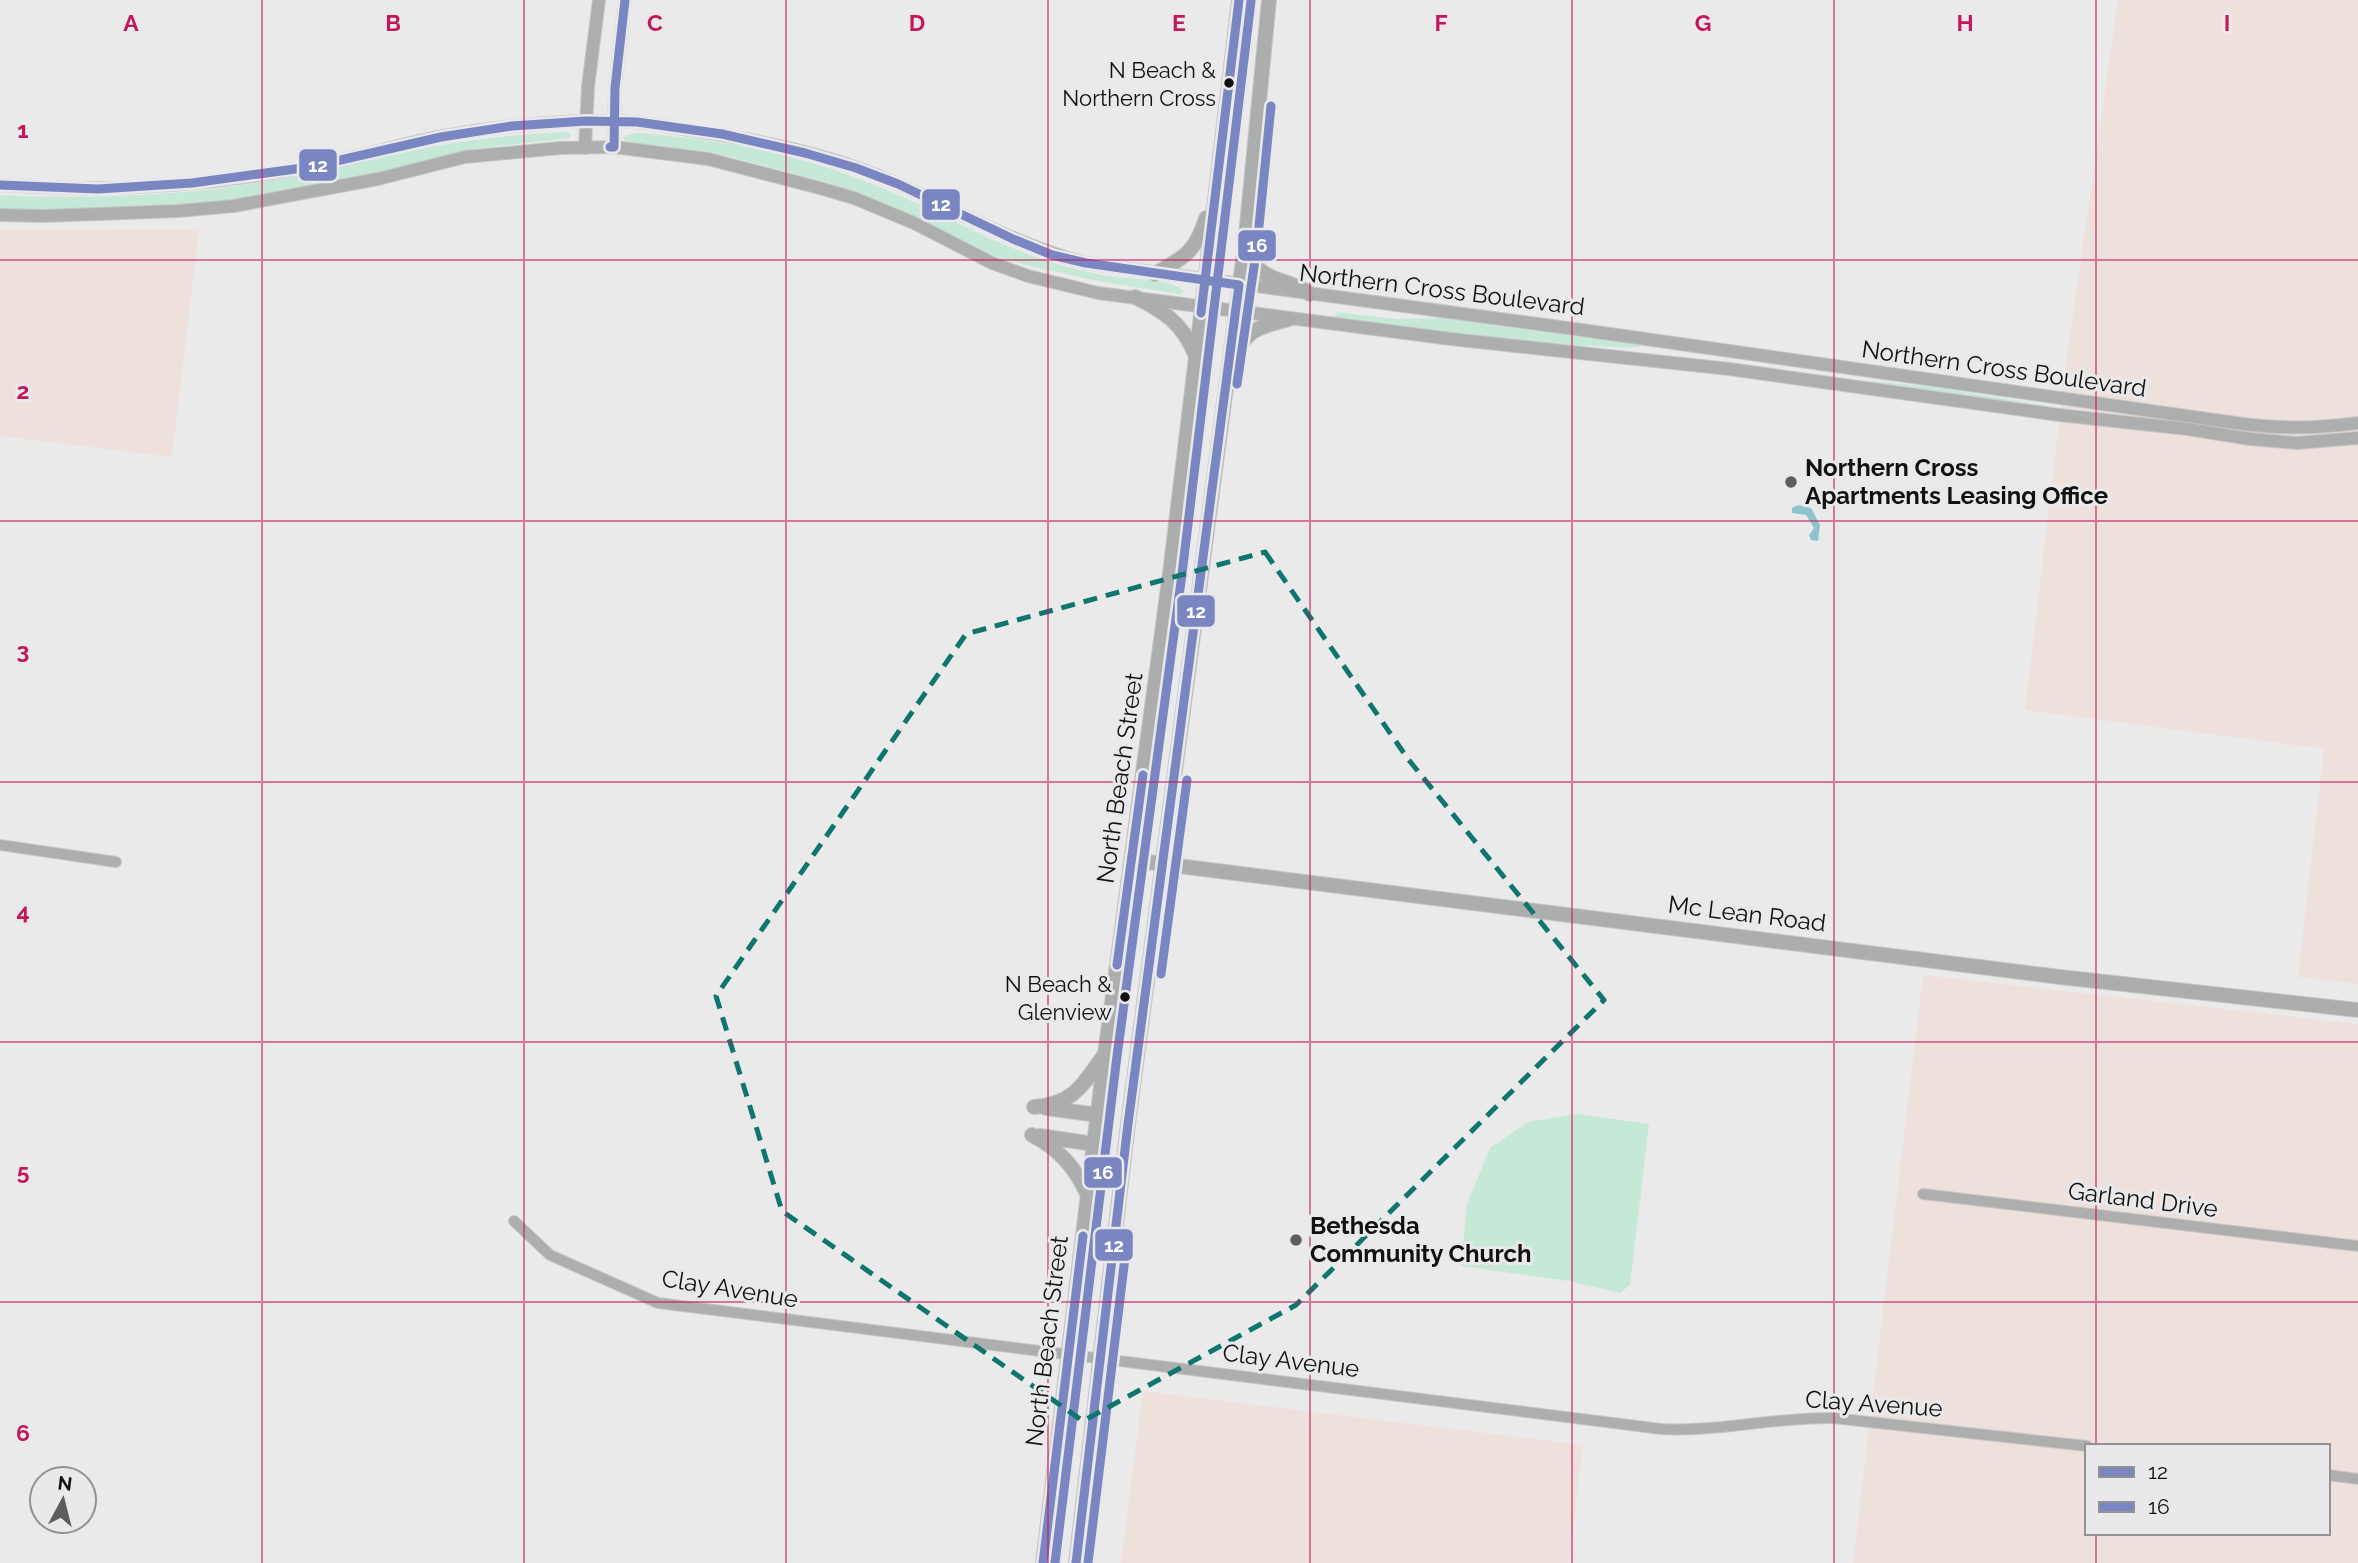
<svg xmlns="http://www.w3.org/2000/svg" width="2358" height="1563" font-family="Raleway,sans-serif">
<style>
.industrial{fill:#eee1db;fill-rule:evenodd}
.green{fill:#c6e8d7}
.water{fill:#8dc5cd}
.lines{fill:none;stroke-linecap:round;stroke-linejoin:round}
.minor-casing{stroke:#c7c7c8;stroke-width:12}
.tertiary-casing{stroke:#c7c7c8;stroke-width:14}
.secondary-casing{stroke:#c7c7c8;stroke-width:16}
.minor{stroke:#adaeae;stroke-width:10}
.tertiary{stroke:#adaeae;stroke-width:12}
.secondary{stroke:#acadad;stroke-width:14}
.bus-1-casing{stroke:#e9e9ec;stroke-width:14}
.bus-2-casing{stroke:#e9e9ec;stroke-width:14}
.bus-1{stroke:#7986c2;stroke-width:9}
.bus-2{stroke:#7986c2;stroke-width:9}
.marked{fill:none;stroke:#0f766e;stroke-width:5;stroke-dasharray:14 9;stroke-linejoin:round}
.grid{fill:none;stroke:#c2185b;stroke-width:2;stroke-opacity:0.55}
.bus-dot{fill:#111112;stroke:#e9e9ec;stroke-width:2.5}
.poi-dot{fill:#5d5d5e;stroke:#e9e9ec;stroke-width:2.5}
.labels{text-anchor:middle;stroke-width:6;stroke-linejoin:round;paint-order:stroke}
.bus-label{font-size:22px;fill:#111112;stroke:#e9e9ec;text-anchor:end}
.street-label{font-size:24px;fill:#111112;stroke:#e9e9ec}
.poi-label{font-size:24px;font-weight:bold;fill:#111112;stroke:#e9e9ec;text-anchor:start}
.grid-label{font-size:23px;text-anchor:middle;font-weight:bold;fill:#c2185b;stroke:#e9e9ec;stroke-width:6;stroke-linejoin:round;paint-order:stroke}
.line-badge{stroke:#e9e9ec;stroke-width:2.5}
.badge-label{font-size:19px;text-anchor:middle;font-weight:bold;fill:#fff}
</style>
<rect width="100%" height="100%" fill="#eaeaeb"/>
<path class="industrial" d="M2118,0h240v984l-60,-7 26,-228 -299,-39 41,-345z
M199,229l-27,228 -172,-21v-206z
M1923,975l435,49v539h-505zM2087,1446h241v87h-241z
M1143,1391l440,54 -14,118h-448z"/>
<path class="green" d="M568,132l3,3 -2,3 -95,11 -18,7 -40,9 -140,29 -95,12 -135,5 -46,-2v-14c92,4 185,1 275,-15 54,-10 107,-24 161,-34 44,-8 88,-12 132,-14z
M637,133c85,6 168,22 247,56 60,25 114,58 176,76 15,4 31,8 47,11 18,3 64,2 77,15l-4,3 -77,-12 -69,-15 -41,-11 -114,-54 -49,-19 -95,-25 -52,-9 -51,-4 -8,-5 -1,-4z
M1337,312l57,7 48,-1 198,27v2c-102,0 -205,-15 -306,-29z
M1872,381l61,6 122,20 -183,-23z
M1577,1114l72,10 -19,161 -10,8 -51,-12 -108,-15 6,-62 23,-56 38,-26z"/>
<path class="water" d="M1798,505l13,3 9,17 -2,16 -7,-1 -2,-5 5,-7 -8,-13 -14,-2v-5z"/>
<g class="lines">
<defs>
<path id="minor" d="M0,845l116,17
M1923,1194l435,52
M514,1221l36,34 108,48 1003,126c58,3 114,-12 172,-11l254,28
M2328,1475l30,4"/>
<path id="tertiary" d="M614,147l1,-59 10,-88
M585,148l3,-61 11,-87
M0,185c104,8 210,1 313,-19 44,-8 87,-22 131,-30 62,-11 127,-18 190,-14 18,1 37,5 55,8 71,10 146,25 211,55 62,28 119,61 186,78l496,67 654,93c47,6 76,6 122,0
M0,215l44,1 134,-5 56,-5 144,-27 87,-22 95,-9 54,-1 94,12 108,28 38,11 60,25 78,40 36,13 70,17 353,46 278,30 330,46 129,14 62,10 47,4 61,-5"/>
<path id="secondary" d="M1245,245c4,7 8,17 14,24 11,12 36,13 51,25
M1155,274c30,-17 41,-23 51,-56
M1135,297c29,14 48,27 60,57
M1232,359c17,-31 24,-31 57,-40
M1131,860l929,117 298,33
M1034,1107c40,-3 49,-22 70,-52
M1046,1108l52,7
M1032,1135c27,14 44,33 56,61
M1040,1136l54,8
M1043,1563l62,-509 65,-481 69,-573
M1076,1563l52,-439 117,-879 24,-245"/>
</defs>
<use href="#minor" class="minor-casing"/>
<use href="#tertiary" class="tertiary-casing"/>
<use href="#secondary" class="secondary-casing"/>
<use href="#minor" class="minor"/>
<use href="#tertiary" class="tertiary"/>
<use href="#secondary" class="secondary"/>
<defs>
<path id="bus-1" d="M610,147h4l1,-59 10,-88
M0,185l98,4 94,-6 118,-16 131,-30 71,-11 74,-5 51,1 85,12 83,19 51,15 42,16 115,55 39,16 34,8 153,22 -111,839 -52,439
M1201,313l38,-313
M1117,965l26,-190
M1043,1563l40,-327"/>
<path id="bus-2" d="M1237,384l20,-138 14,-140
M1161,974l26,-194
M1055,1563l62,-507 65,-482 69,-573
M1088,1563l39,-322"/>
</defs>
<use href="#bus-1" class="bus-1-casing"/>
<use href="#bus-2" class="bus-2-casing"/>
<use href="#bus-1" class="bus-1"/>
<use href="#bus-2" class="bus-2"/>
</g>
<path class="marked" d="M1265,552l143,207 196,241 -308,305 -213,116 -301,-210 -66,-215 250,-362z"/>
<path class="grid" d="M262,0v1563M524,0v1563M786,0v1563M1048,0v1563M1310,0v1563M1572,0v1563M1834,0v1563M2096,0v1446M0,260h2358M0,521h2358M0,782h2358M0,1042h2358M0,1302h2358M2096,1533v30"/>
<g class="bus-dot">
<circle cx="1229" cy="83" r="6"/>
<circle cx="1125" cy="997" r="6"/>
</g>
<g class="poi-dot">
<circle cx="1791" cy="482" r="7"/>
<circle cx="1296" cy="1240" r="7"/>
</g>
<g class="labels">
<g class="bus-label">
<text x="1216" y="78">N Beach &amp;<tspan x="1216" dy="28">Northern Cross</tspan></text>
<text x="1112" y="992">N Beach &amp;<tspan x="1112" dy="28">Glenview</tspan></text>
</g>
<g class="street-label">
<text transform="translate(1442 290) rotate(7)" y="8">Northern Cross Boulevard</text>
<text transform="translate(2004 369) rotate(8)" y="8">Northern Cross Boulevard</text>
<text transform="translate(1120 778) rotate(-82)" y="8">North Beach Street</text>
<text transform="translate(1747 914) rotate(7)" y="8">Mc Lean Road</text>
<text transform="translate(2143 1200) rotate(7)" y="8">Garland Drive</text>
<text transform="translate(730 1289) rotate(9)" y="8">Clay Avenue</text>
<text transform="translate(1047 1341) rotate(-83)" y="8">North Beach Street</text>
<text transform="translate(1291 1361) rotate(7)" y="8">Clay Avenue</text>
<text transform="translate(1874 1404) rotate(4)" y="8">Clay Avenue</text>
</g>
<g class="poi-label">
<text x="1805" y="476">Northern Cross<tspan x="1805" dy="28">Apartments Leasing Office</tspan></text>
<text x="1310" y="1234">Bethesda<tspan x="1310" dy="28">Community Church</tspan></text>
</g>
</g>
<g class="grid-label">
<text x="131" y="31">A</text>
<text x="393" y="31">B</text>
<text x="655" y="31">C</text>
<text x="917" y="31">D</text>
<text x="1179" y="31">E</text>
<text x="1441" y="31">F</text>
<text x="1703" y="31">G</text>
<text x="1965" y="31">H</text>
<text x="2227" y="31">I</text>
<text x="23" y="138">1</text>
<text x="23" y="399">2</text>
<text x="23" y="659">3</text>
<text x="23" y="920">4</text>
<text x="23" y="1180">5</text>
<text x="23" y="1441">6</text>
</g>
<g class="line-badge">
<rect x="298" y="148" width="40" height="34" rx="7" fill="#7986c2"/>
<rect x="921" y="188" width="40" height="33" rx="7" fill="#7986c2"/>
<rect x="1237" y="229" width="40" height="33" rx="7" fill="#7986c2"/>
<rect x="1176" y="594" width="40" height="34" rx="7" fill="#7986c2"/>
<rect x="1083" y="1156" width="40" height="33" rx="7" fill="#7986c2"/>
<rect x="1094" y="1228" width="40" height="34" rx="7" fill="#7986c2"/>
</g>
<g class="badge-label">
<text x="318" y="172">12</text>
<text x="941" y="211">12</text>
<text x="1257" y="252">16</text>
<text x="1196" y="618">12</text>
<text x="1103" y="1179">16</text>
<text x="1114" y="1252">12</text>
</g>
<rect x="2085" y="1444" width="245" height="91" fill="#e9e9ec" stroke="#939395" stroke-width="2"/>
<rect x="2099" y="1467" width="35" height="10" fill="#7986c2" stroke="#939395" stroke-width="2"/>
<text x="2148" y="1479" font-size="21" fill="#111112">12</text>
<rect x="2099" y="1502" width="35" height="10" fill="#7986c2" stroke="#939395" stroke-width="2"/>
<text x="2148" y="1514" font-size="21" fill="#111112">16</text>
<g transform="translate(63 1500) rotate(7)"><circle r="33" fill="#e9e9ec" stroke="#939395" stroke-width="2"/>
<path d="M0-5L12 26L0 18L-12 26Z" fill="#5d5d5e"/>
<text y="-10" font-size="19" font-weight="bold" text-anchor="middle" fill="#111112">N</text>
</g>
</svg>
